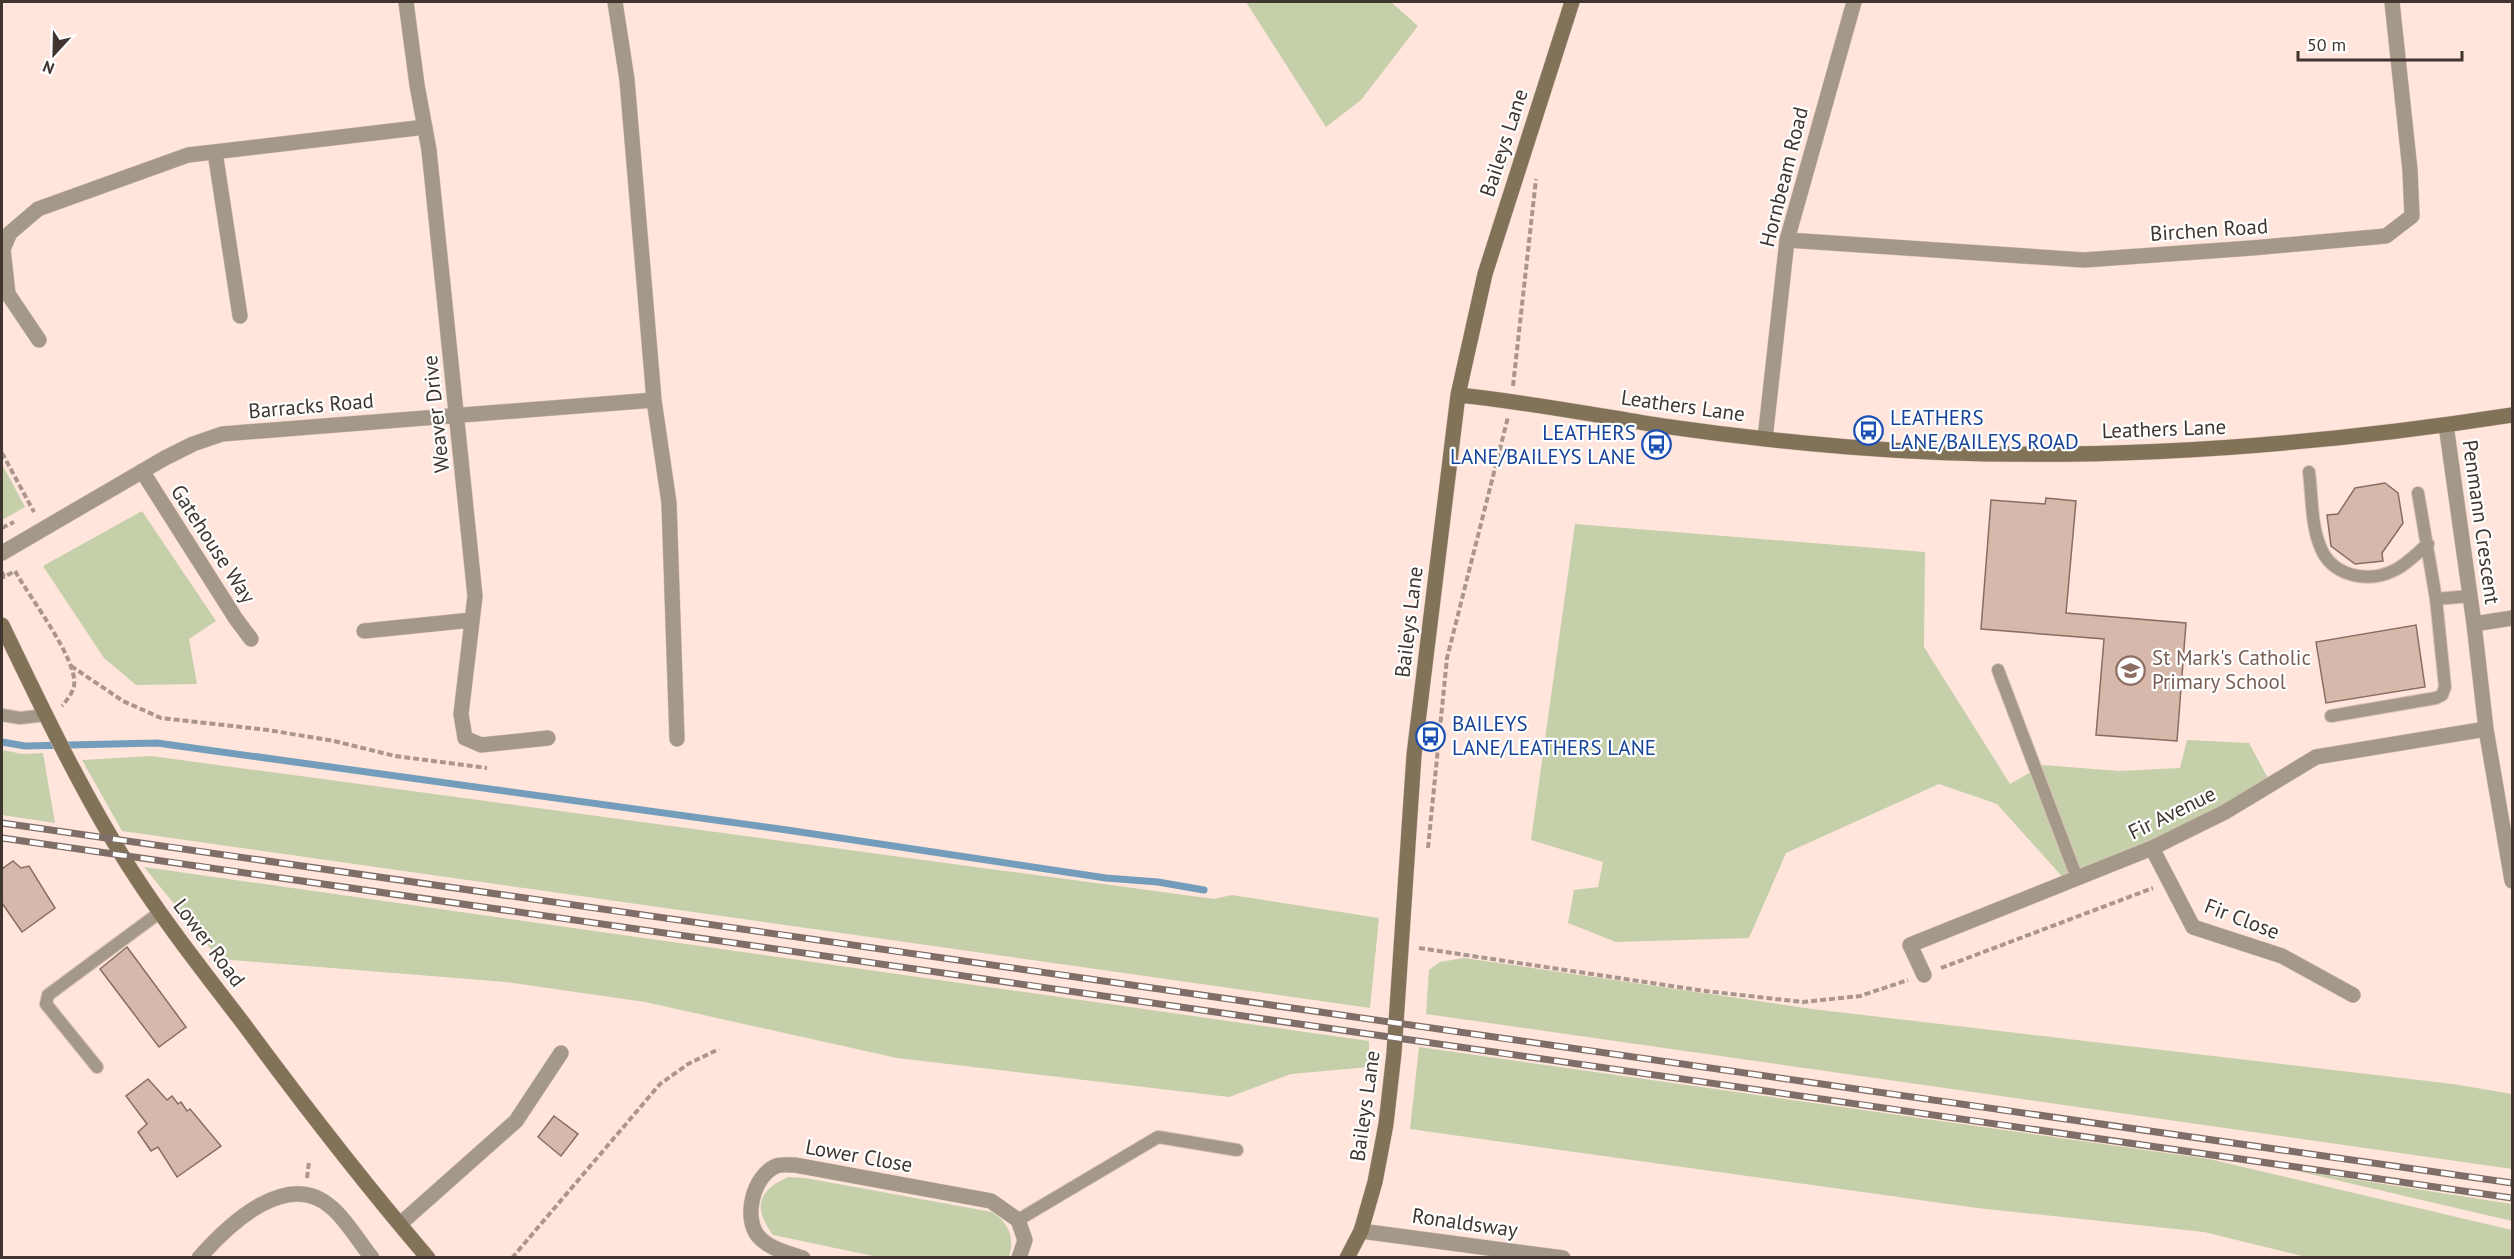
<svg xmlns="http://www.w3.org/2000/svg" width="2514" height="1259" font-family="'PT Sans',sans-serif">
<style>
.green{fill:#c5cfa9}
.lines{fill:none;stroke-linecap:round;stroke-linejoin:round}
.stream{stroke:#749dbb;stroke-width:7}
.building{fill:#d7b9ac;stroke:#886d62;stroke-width:1.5}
.lane-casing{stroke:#d9c2b9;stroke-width:14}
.street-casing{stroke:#d9c2b9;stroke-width:16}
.secondary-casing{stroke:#d9c2b9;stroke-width:16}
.path{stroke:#a9968e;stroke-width:4;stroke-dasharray:6 3;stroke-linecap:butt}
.lane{stroke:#a49988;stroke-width:12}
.street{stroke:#a49988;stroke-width:15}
.secondary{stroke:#827258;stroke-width:15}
.rail-casing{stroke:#7f6e67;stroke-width:7}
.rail{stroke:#fff;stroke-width:4.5;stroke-dasharray:14;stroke-linecap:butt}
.labels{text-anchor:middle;stroke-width:4.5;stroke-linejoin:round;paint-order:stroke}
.street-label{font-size:21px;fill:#413530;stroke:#fff}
.transit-label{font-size:21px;fill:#164399;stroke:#fff;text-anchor:start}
.education-label{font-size:21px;fill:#785e54;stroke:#fff;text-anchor:start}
</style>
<rect width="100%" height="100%" fill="#ffe5db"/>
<path class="green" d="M1246,2h145l27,24 -57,74 -35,27z
M2,464l23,43 -23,13z
M142,511l74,110 -27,18 8,45 -61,1 -32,-27 -61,-92z
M1575,524l350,28 -1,95 86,137 33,-19 76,6 61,-3 7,-28 62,3 22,41 -204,98 -70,-78 -58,-20 -153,69 -37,85 -133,4 -48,-19 6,-33 24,-3 5,-25 -72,-22z
M2,750l21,4 20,-1 12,70 -53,-8z
M151,756l1063,143 18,-4 147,23 -9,90 -1248,-177 -40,-71z
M144,867l1225,174v26l-78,7 -62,23 -332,-39 -252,-56 -139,-20 -287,-23z
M1464,958l348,51 641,75 59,10v75l-1086,-155 3,-44 11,-8z
M1419,1047l790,112 303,71v27h-206l-102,-25 -227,-24 -567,-79z
M2293,1170l219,34v17z
M788,1177l17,1 187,34c17,11 23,26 17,45h-131l-105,-22c-20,-27 -16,-44 15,-58z"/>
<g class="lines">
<path class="stream" d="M2,742l23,4 132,-3 630,87 319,48 52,4 46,8"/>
</g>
<path class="building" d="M2385,483l13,10 5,30 -21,30 1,8 -28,3 -24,-18 -4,-31 11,-1 17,-26z
M2046,498l30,3 -10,112 120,10 -9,118 -81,-6 8,-96 -123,-10 10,-129 54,4z
M2416,625l9,62 -99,16 -10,-61z
M13,861l8,7 8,-2 26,42 -33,24 -20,-29v-34z
M127,947l59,80 -27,20 -59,-78z
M148,1079l19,21 5,-4 6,8 3,-2 6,9 3,-2 31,37 -44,31 -19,-30 -7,4 -13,-19 9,-8 -21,-28z
M554,1116l24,18 -17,22 -23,-19z"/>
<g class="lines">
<defs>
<path id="lane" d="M2309,472c3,23 2,52 11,74 11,30 47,38 75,24 12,-6 22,-17 33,-26
M2418,493l18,106 34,-3
M1998,670l79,208
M2,715l18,3 26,-3
M2331,716l105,-18 6,-3 3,-8 -9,-88
M97,1067l-51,-63 2,-9 111,-82
M1018,1220l140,-83 79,13"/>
<path id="street" d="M406,2l11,83 12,65 46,446 -14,118 4,24 16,7 67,-7
M615,2l12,78 27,320 15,103 8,236
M215,152l25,164
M1787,240l297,20 168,-12 134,-12 26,-20 -2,-46 -18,-168
M39,340l-31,-46 -5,-45 7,-16 28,-24 150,-54 237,-28
M2446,425l28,199 12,105 26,152
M1765,439l22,-199 67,-238
M142,471l94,148 15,20
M2,553l163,-95 28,-14 29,-10 432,-34
M2474,624l38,-6
M364,631l108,-11
M2152,848l41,79 89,29 71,39
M1924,975l-14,-30 242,-97 73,-36 91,-55 170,-28
M400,1224l116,-103 45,-68
M1361,1231l202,27
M199,1258c29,-33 88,-90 132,-51 14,11 29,36 41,51
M803,1258c-15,-5 -34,-9 -45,-22 -15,-19 -5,-60 18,-70 5,-2 14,-1 19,-1l196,36 27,19 7,20 -6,18"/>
<path id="secondary" d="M1458,395c69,7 137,20 205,31 62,9 124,16 186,21 221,18 444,2 663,-32
M2,625c39,81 78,164 126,240 35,55 75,106 115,158 59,80 120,159 185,235
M1347,1258l14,-27 14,-49 11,-58 8,-71 20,-298 44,-360 27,-121 87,-272"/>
</defs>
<use href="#lane" class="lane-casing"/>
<use href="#street" class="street-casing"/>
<use href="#secondary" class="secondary-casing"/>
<path class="path" d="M1513,386l23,-207
M2,453l32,59
M2,528l12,-6
M2,572l2,5 11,-6c13,24 64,90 59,115 -2,8 -7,14 -12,20
M71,666l52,35 38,17 107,12 66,11 61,15 92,12
M1428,848l19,-190 61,-241
M1419,948l286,43 98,11 57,-6 48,-16
M1941,968l212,-80
M307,1178l2,-16
M512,1258l148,-174 28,-20 31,-15"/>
<use href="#lane" class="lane"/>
<use href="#street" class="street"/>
<use href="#secondary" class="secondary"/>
<defs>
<path id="rail" d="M2,823l2510,360
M2,838l2510,360"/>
</defs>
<use href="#rail" class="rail-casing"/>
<use href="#rail" class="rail"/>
</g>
<defs>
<symbol id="bus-ring" viewBox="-11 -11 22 22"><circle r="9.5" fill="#fff" stroke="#1a4fb4" stroke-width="1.5"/><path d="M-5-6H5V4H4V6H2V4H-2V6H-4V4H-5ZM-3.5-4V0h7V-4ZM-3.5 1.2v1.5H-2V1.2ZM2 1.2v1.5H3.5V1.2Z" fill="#1a4fb4"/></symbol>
<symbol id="school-ring" viewBox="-11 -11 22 22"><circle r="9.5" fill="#fff" stroke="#8d6e63" stroke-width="1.5"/><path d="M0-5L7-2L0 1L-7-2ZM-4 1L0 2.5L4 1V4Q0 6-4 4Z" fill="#8d6e63"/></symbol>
</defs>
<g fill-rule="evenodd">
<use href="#bus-ring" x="1852" y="414" width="33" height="33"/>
<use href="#bus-ring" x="1640" y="428" width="33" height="33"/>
<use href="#school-ring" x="2114" y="654" width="33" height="33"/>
<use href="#bus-ring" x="1414" y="720" width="33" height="33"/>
</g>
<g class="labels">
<g class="street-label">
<text transform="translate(1504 143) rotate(-72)" y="7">Baileys Lane</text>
<text transform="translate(1784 177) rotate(-76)" y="7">Hornbeam Road</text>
<text transform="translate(2209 230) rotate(-4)" y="7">Birchen Road</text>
<text transform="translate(311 406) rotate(-5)" y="7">Barracks Road</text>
<text transform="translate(1683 406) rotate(8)" y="7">Leathers Lane</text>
<text transform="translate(436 414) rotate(-96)" y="7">Weaver Drive</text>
<text transform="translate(2164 429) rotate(-2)" y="7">Leathers Lane</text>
<text transform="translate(2481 522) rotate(82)" y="7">Penmann Crescent</text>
<text transform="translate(213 544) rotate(57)" y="7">Gatehouse Way</text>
<text transform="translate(1409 622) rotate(-83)" y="7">Baileys Lane</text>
<text transform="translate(2172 813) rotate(-26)" y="7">Fir Avenue</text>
<text transform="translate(2242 919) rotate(21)" y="7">Fir Close</text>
<text transform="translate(209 943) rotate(53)" y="7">Lower Road</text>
<text transform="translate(1365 1106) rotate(-82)" y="7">Baileys Lane</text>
<text transform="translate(859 1156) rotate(10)" y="7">Lower Close</text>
<text transform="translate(1465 1223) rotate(8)" y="7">Ronaldsway</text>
</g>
<g class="transit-label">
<text x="1890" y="425">LEATHERS<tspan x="1890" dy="24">LANE/BAILEYS ROAD</tspan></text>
<text x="1636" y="440" text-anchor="end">LEATHERS<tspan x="1636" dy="24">LANE/BAILEYS LANE</tspan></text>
<text x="1452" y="731">BAILEYS<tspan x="1452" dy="24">LANE/LEATHERS LANE</tspan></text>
</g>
<g class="education-label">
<text x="2152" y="665">St Mark's Catholic<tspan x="2152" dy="24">Primary School</tspan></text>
</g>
</g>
<rect width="2514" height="1259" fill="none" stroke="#413530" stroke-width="6"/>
<g transform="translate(54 54) rotate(202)" stroke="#ffffff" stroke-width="4.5" paint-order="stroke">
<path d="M0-4.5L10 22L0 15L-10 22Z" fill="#413530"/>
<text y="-9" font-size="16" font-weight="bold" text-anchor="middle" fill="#413530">N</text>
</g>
<path d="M2298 51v9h164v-9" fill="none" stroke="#413530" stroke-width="3"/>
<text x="2307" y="51" font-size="18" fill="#413530" stroke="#ffffff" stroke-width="4.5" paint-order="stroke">50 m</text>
</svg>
